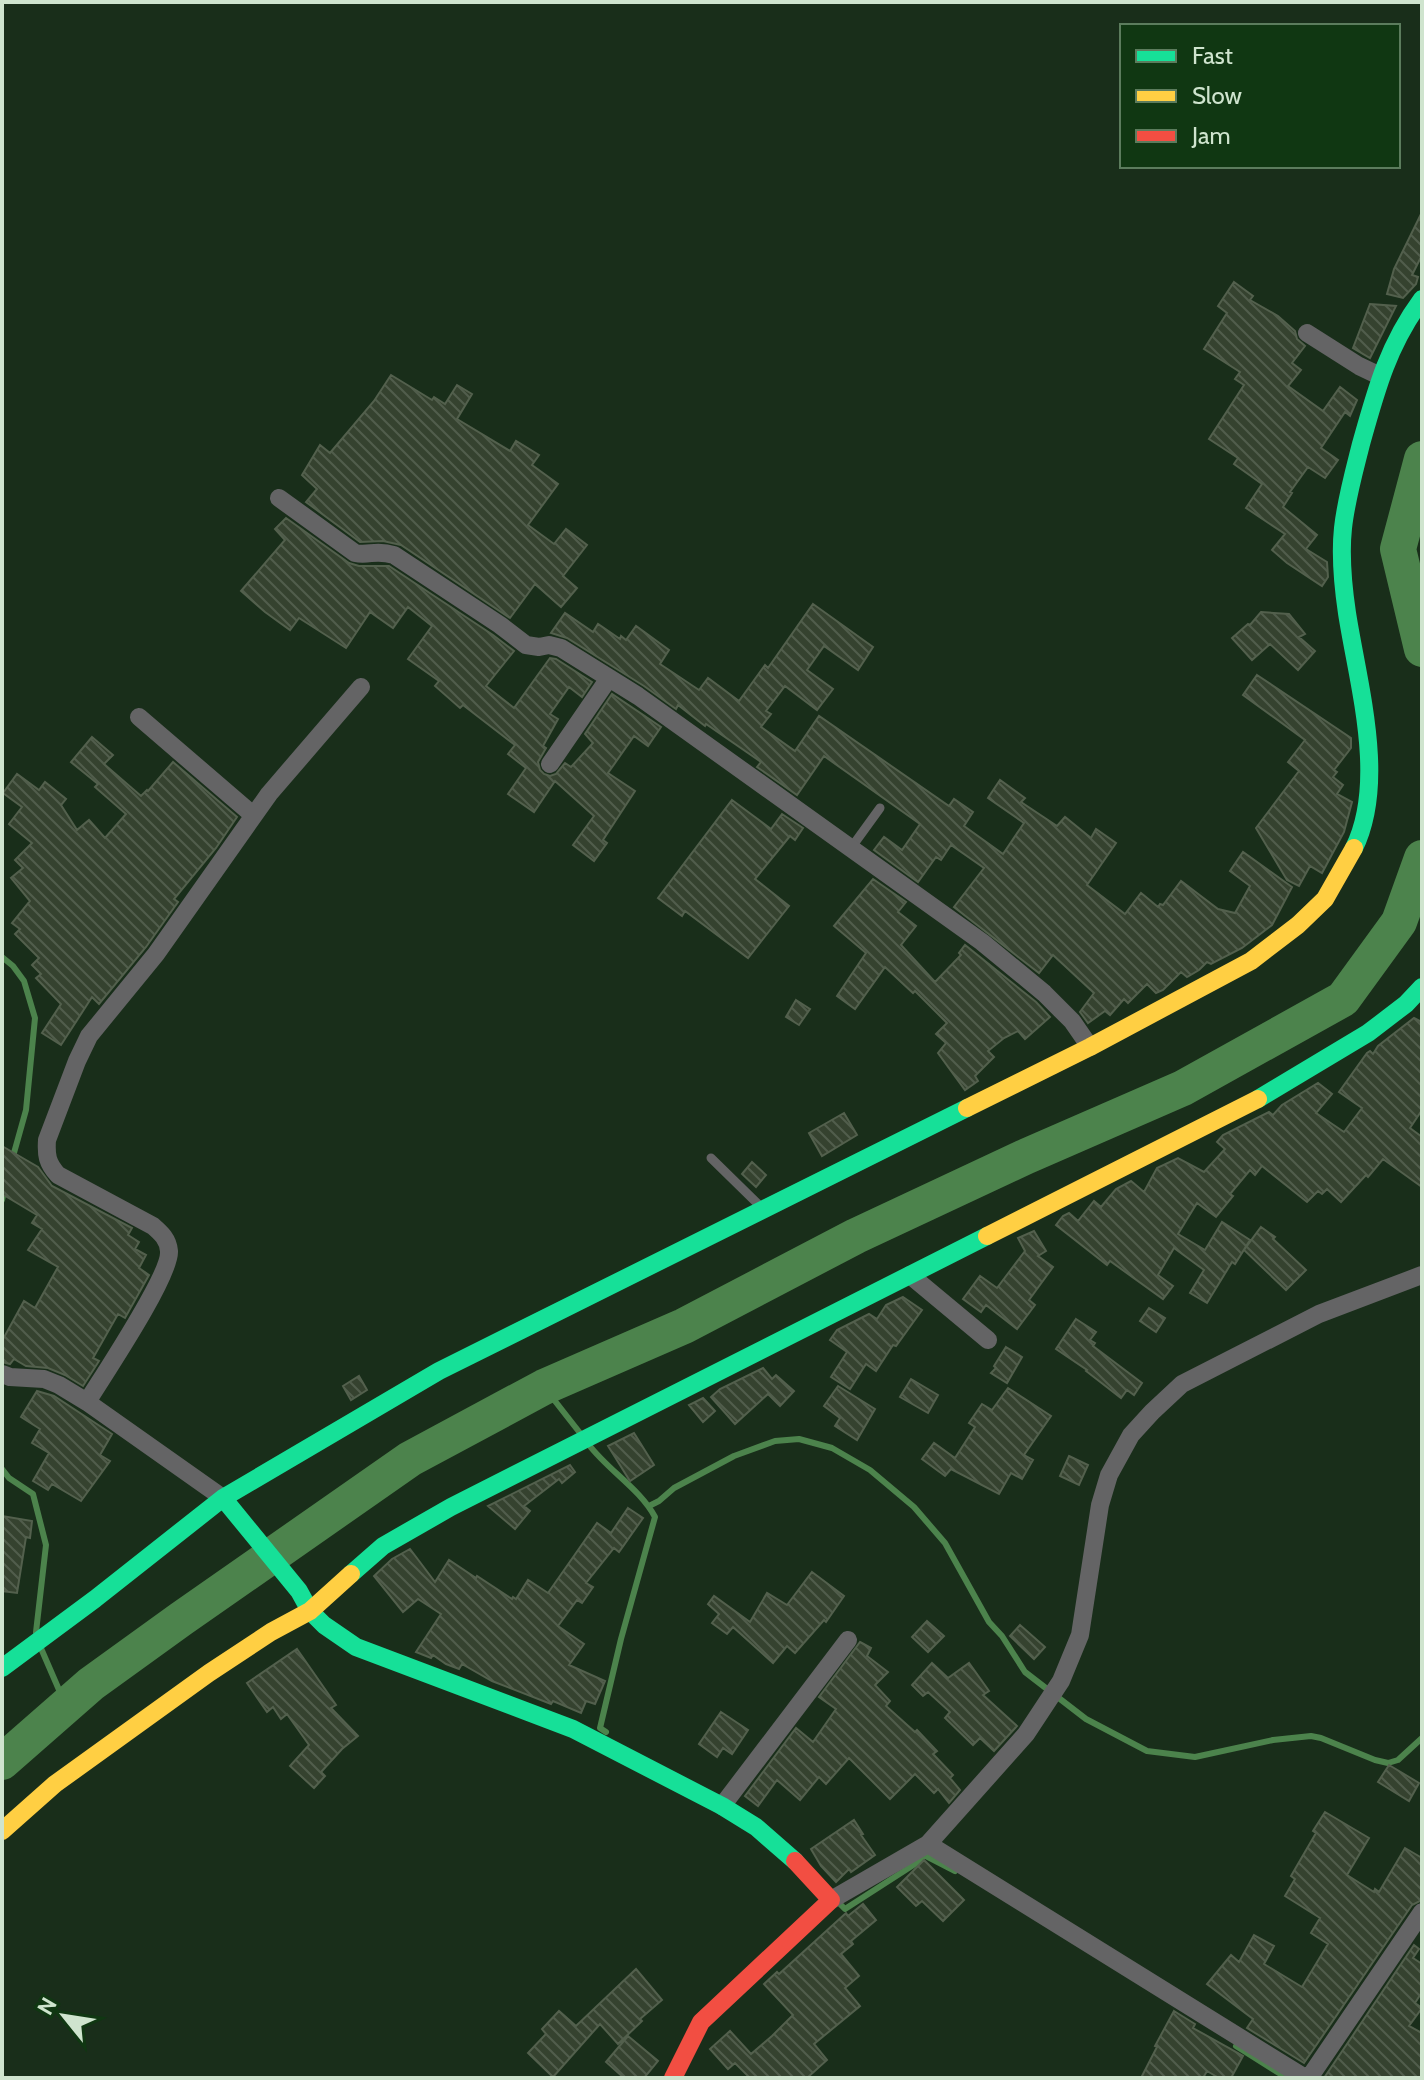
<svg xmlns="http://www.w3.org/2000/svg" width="1424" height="2080" font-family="Cabin,sans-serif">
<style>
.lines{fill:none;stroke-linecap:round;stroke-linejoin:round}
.stream{stroke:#4c834c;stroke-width:6}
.river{stroke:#4c834c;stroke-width:36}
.building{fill:url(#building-back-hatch);stroke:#53604d;stroke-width:2}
.lane{stroke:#646465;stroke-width:9}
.street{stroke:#646465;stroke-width:18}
.fast{stroke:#16e098;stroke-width:18}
.slow{stroke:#ffcf43;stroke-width:18}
.jam{stroke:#f24e42;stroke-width:18}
</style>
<defs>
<pattern id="building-back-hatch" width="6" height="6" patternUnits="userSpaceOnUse" patternTransform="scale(2)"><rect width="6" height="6" fill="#35422f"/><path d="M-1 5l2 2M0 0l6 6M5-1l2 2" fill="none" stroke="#515d4c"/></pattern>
</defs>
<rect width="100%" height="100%" fill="#192e1a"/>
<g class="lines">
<path class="stream" d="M2,957l11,9 11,15 11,37 -9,92 -14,50
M2,1200l3,-13
M544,1387l36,46
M589,1445c20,26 51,44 66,72l-34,122 -21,89 6,4
M2,1469l7,9 24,16 13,51 -10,87
M649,1506l10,-5 15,-13 60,-32 41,-15 24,-2 33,9 38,22 44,37 31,36 44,79 13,14 23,36 61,47 61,32 48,6 78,-17 38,-4 10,2 54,22 13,3 10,-3 24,-22
M40,1646l26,60
M838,1902l7,7 73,-47 6,-7 31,16
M1236,2046l51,32"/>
<path class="river" d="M1422,459l-24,90 24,100
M2,1762l89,-78 90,-65 229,-160 134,-72 140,-61 172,-90 171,-80 156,-68 160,-89 56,-77 23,-64"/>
</g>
<path class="building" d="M1422,212v43l-10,20 6,2 -2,7 -13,14 -16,-4 7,-25z
M1234,282l19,14 -3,4 28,16 17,15 2,8 8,7 -13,17 9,7 -13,16 35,25 17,-24 17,13 -7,16 -5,-4 -24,36 17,12 -13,18 -17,-11 -18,25 2,1 -9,14 34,28 -11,14 21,13 1,15 -6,9 -35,-23 -15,-13 13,-16 -39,-26 16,-24 -28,-20 4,-6 -29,-19 35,-54 -9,-6 5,-7 -36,-23 23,-36 -9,-7z
M1370,304l26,2 -26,52 -17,-10z
M391,375l41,25 2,-3 11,7 12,-19 15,9 -15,25 53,32 6,-10 23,14 -7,10 26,19 -30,41 26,19 12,-15 21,16 -24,31 14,12 -16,19 -26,-23 -25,34 -109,-73 -18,-4 -23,1 -54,-40 11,-13 -15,-14 18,-30 10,8 44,-52z
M286,518l63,45 10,3h30l104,69 21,16 -28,35 28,22 36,-50 6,1 36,23 -10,15 -13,-10 -19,27 8,5 -15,27 3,2 -8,14 2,8 4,4 6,2 6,-2 9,-11 6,4 22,-24 -8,-9 27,-40 49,33 -13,19 -14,-10 -26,37 27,18 -32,49 4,3 -13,18 -21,-16 21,-29 -39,-35 -21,31 -26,-18 18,-26 -18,-14 7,-9 -52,-40 -3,3 -25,-22 4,-5 -31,-22 24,-33 -24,-19 -15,21 -23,-16 -24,36 -47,-30 -9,12 -25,-18 -24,-21 44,-51 -10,-11z
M813,604l60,43 -15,23 -34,-24 -17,24 26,19 -16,21 -32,-24 -19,25 5,3 -10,13 34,24 24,-35 130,90 5,-7 19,13 -9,14 39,28 21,-31 -36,-25 12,-18 25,18 -4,4 36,24 8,-9 26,21 5,-9 20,14 -29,42 38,29 16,-21 17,14 2,-3 3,1 18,-24 37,28 17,4 15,-27 -20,-15 13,-19 49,35 -20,38 -30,23 -31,16 -4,-2 -8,8 -12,7 -6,-5 -18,18 -7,3 -9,-9 -19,19 -4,-4 -14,16 -5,-4 -17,12 -8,-11 14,-19 -41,-38 -14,18 -85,-66 30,-39 -33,-23 -10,15 -5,-3 -18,25 -44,-32 10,-13 18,13 18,-26 -96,-68 -27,39 -40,-28 4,-5 -55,-38 -1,2 -27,-21 -2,4 -32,-23 -77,-48 -16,-5 14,-20 28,19 5,-8 22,15 1,-3 5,4 10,-14 33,24 -9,14 39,26 9,-12 31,23 26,-36 3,3z
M1261,612l28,2 16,20 -6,3 16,14 -17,19 -28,-26 -18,16 -20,-22 16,-14 2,1z
M1257,675l94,63v10l-17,22 3,2 -4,5 10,8 -6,9 15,8 -8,30 -22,41 -12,-7 -11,20 -12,-6 -31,-52 43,-57 -11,-9 17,-22 -62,-45z
M92,737l21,18 -9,9 37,32 6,-6 1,1 25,-29 64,55 -21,31 -42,51 4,3 -32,45 -47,57 -7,-7 -31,48 -19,-12 19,-29 -25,-26 5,-4 -9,-9 7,-7 -24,-24 5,-5 -8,-6 18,-22 -19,-23 12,-10 -8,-8 17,-17 -23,-19 13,-17 -19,-14 14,-19 22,16 6,-8 21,17 -5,6 16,25 12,-10 16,18 21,-24 -31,-27 3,-3 -27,-22z
M732,800l39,29 11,-15 21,14 -8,12 -5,-4 -35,43 34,27 -41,52 -63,-47 -3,5 -24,-18z
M873,879l33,23 -8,10 18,14 -15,19 34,37 26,-27 -2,-2 6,-8 71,57 14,15 -25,22 -7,-8 -14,7 -16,13 6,6 -19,19 3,5 -13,9 -27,-37 8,-10 -10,-9 11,-11 -32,-32 -2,2 -28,-26 -30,42 -18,-13 29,-43 -32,-27z
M796,1000l14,9 -11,16 -13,-8z
M1414,1018l8,4v88l-12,18 12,9v50l-39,-28 -15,18 -2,-2 -25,27 -14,-13 -5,5 -4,-3 -11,11 -45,-36 -7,9 -5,-5 -20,24 3,2 -17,21 -19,-14 -19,31 27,16 17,-28 28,18 -15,24 -3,-2 -25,41 -17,-10 14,-23 -30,-22 -16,27 15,11 -10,13 -53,-38 -3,4 -51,-40 7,-9 6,-3 9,8 16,-20 7,6 15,-18 15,-8 13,11 13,-24 21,-10 26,14 21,-23 -8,-7 6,-7 46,-23 4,3 9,-10 36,-22 14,11 -16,19 28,19 18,-24 -23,-16 28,-39 3,-2 3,3 5,-8z
M844,1113l13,22 -35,21 -13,-23z
M2,1146l36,21 14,19 80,42 -4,7 11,7 -4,7 11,6 -7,13 10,7 -24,43 -7,-4 -25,44 6,3 -16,25 -18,-11 -17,-7 -22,-2 -12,-7 -4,5 -8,-2v-21l22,-40 11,7 23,-41 -30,-17 14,-21 -10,-6 5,-8 -35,-21z
M752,1162l14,13 -10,12 -14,-13z
M1261,1227l14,10 -2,2 33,31 -20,20 -42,-40z
M1034,1231l12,20 -8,5 15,11 -24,33 6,5 -18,24 -31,-24 -5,7 -18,-13 17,-23 17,12 28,-37 -7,-13z
M903,1297l19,13 -26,36 -3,-1 -17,26 -10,-7 -16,25 -19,-12 16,-25 -17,-12 7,-10 32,-16 8,5 9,-14z
M1149,1308l16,10 -9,14 -16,-11z
M1076,1319l20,13 -6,8 5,3 -2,3 49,37 -8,12 -7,-5 -6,8 -35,-27 1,-1 -31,-21z
M1006,1347l16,10 -15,26 -16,-10 5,-5 -2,-2z
M763,1368l9,11 4,-4 18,16 -14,15 -12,-12 -33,30 -24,-27 9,-8z
M359,1376l8,14 -16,10 -8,-14z
M911,1379l27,16 -10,18 -28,-16z
M838,1386l37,23 -18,31 -22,-14 5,-8 -16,-12z
M1008,1388l43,28 -27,39 9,5 -11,19 -11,-6 -12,21 -48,-25 -6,7 -23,-17 12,-16 21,15 20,-31 -6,-4 13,-19 10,6z
M37,1391l17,5 58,38 -12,21 10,6 -29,40 -29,-17 -4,6 -15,-9 16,-28 -17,-10 8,-14 -19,-12z
M703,1398l12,13 -12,11 -14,-17z
M634,1433l20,32 -24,16 -22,-35z
M1069,1456l19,9 -9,20 -19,-9z
M570,1465l5,7 -13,11 -3,-4 -35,27 6,5 -15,18 -27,-23z
M628,1508l15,10 -24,34 -5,-4 -28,35 7,4 -11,16 -5,-3 -19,26 26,18 -15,21 36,16 -10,23 -9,-3 -5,12 -28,-12 -2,3 -59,-23 -30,-17 -3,5 -13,-5 -13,-9 -2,3 -15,-6 25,-38 -23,-15 -15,13 -29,-36 18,-17 18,-10 25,33 14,-22 27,18 1,-2 35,23 1,-2 3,2 12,-19 20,13 49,-70 14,10z
M2,1516l30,5 -2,17 -4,-1 -9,56 -15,-2z
M812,1572l32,24 -18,26 -2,-2 -29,33 -8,-7 -14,17 -40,-36 -6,7 -15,-11 7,-9 -11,-10 6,-8 36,26 17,-29 20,12z
M927,1621l17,15 -16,16 -16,-15z
M1020,1625l25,22 -11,12 -24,-23z
M860,1642l11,6 -4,8 21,16 -13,13 15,16 -4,5 29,26 2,-2 20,21 -4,3 20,21 -3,3 10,12 -11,13 -11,-14 -4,4 -19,-19 -25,25 -41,-41 -23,26 -7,-7 -19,23 -23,-20 -19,26 -13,-10 51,-68 17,14 23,-33 -17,-12z
M297,1649l39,56 -5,3 27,28 -16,13 -21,23 4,4 -11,12 -24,-22 19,-21 -22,-31 -6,5 -8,-12 -6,5 -20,-29z
M932,1663l16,15 21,-15 20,28 -6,4 34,31 -23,25 -14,-13 -7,7 -28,-27 5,-6 -22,-20 -5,4 -11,-11z
M721,1712l27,18 -16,24 -9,-6 -6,9 -18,-13z
M1389,1765l30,18 -10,18 -31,-19z
M1325,1812l44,26 -22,37 27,17 1,-3 4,3 26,-44 17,10v42l-10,5 -108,158 -57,-35 6,-9 -46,-35 24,-29 8,7 15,-27 20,11 -10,18 38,23 26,-43 -17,-11 9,-15 -35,-22 10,-17 -4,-3 25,-43 -3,-2z
M854,1820l9,14 -2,1 14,20 -24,17 -2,-3 -13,13 -15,-16 -10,-17z
M924,1860l40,40 -21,21 -21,-20 -6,5 -19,-19z
M863,1904l13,16 -25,21 2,3 -12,10 18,22 -14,12 15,18 -46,38 13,16 -20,18h-57l-15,-15 -7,6 -18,-20 20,-18 21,23 21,-18 21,-21 -29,-31 13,-12 2,2 67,-61 2,3z
M1414,1945l5,4 -6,9 9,6v28l-7,11 7,5 -13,18 13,7v45h-98z
M636,1969l26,31 -22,19 2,2 -24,23 -18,-20 -47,53 -25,-24 18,-19 -4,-5 17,-18 17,15z
M1174,2011l21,13 -2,4 50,28 -12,22h-12l-12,-7 -4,7h-62l16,-31 -2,-1z
M628,2036l30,25 -14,17h-20l-18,-16z"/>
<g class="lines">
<path class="lane" d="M851,848l29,-40
M711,1158l49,48"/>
<path class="street" d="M1307,333l52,33 21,10
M279,498l76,55c15,3 20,-4 39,2l106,70 26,20 13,2 10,-2 12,3 77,48 344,246 62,51 28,28 18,26
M139,717l114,98
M550,764l59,-86
M910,1275l78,65
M2,1374l8,3 34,2 15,6 28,17 136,96
M87,1402c16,-26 84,-127 82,-151 -1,-12 -8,-18 -16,-25l-95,-51c-11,-12 -12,-20 -11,-35l30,-79 12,-25 67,-82 113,-160 92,-107
M722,1806l126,-166
M928,1844l377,234
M831,1900l97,-56 98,-110 35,-53 19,-46 20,-130 9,-30 22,-40 21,-23 30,-28 137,-70 103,-39
M1309,2078l113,-166"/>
<path class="fast" d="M1354,848c33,-67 4,-164 -7,-235 -4,-27 -7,-57 -4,-85 3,-28 11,-56 18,-84 15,-54 27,-99 61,-145
M1258,1099l110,-66 38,-29 16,-17
M223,1498l76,93 11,20 14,14 32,22 217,82 149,77 34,21 39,34
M351,1574l32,-28 68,-39 536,-271
M2,1668l93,-69 128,-101 216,-127 528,-263"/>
<path class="slow" d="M967,1108l123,-61 161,-86 47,-36 27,-26 29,-51
M987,1236l271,-137
M2,1831l53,-47 154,-111 62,-41 39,-21 41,-37"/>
<path class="jam" d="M673,2078l28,-56 130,-122 -36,-39"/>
</g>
<rect width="1424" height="2080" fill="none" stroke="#cfe4ce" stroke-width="8"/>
<rect x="1120" y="24" width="280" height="144" fill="#103712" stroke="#5c7c5d" stroke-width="2"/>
<rect x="1136" y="50" width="40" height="12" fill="#16e098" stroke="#5c7c5d" stroke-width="2"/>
<text x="1192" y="64" font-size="24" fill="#cfe4ce">Fast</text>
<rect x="1136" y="90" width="40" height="12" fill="#ffcf43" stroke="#5c7c5d" stroke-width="2"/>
<text x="1192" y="104" font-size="24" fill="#cfe4ce">Slow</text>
<rect x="1136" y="130" width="40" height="12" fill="#f24e42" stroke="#5c7c5d" stroke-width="2"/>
<text x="1192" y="144" font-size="24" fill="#cfe4ce">Jam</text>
<g transform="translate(64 2016) rotate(300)" stroke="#103712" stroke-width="6" paint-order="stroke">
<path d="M0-6L14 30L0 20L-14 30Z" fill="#cfe4ce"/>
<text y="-12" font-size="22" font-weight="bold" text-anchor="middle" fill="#cfe4ce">N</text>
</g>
</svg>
